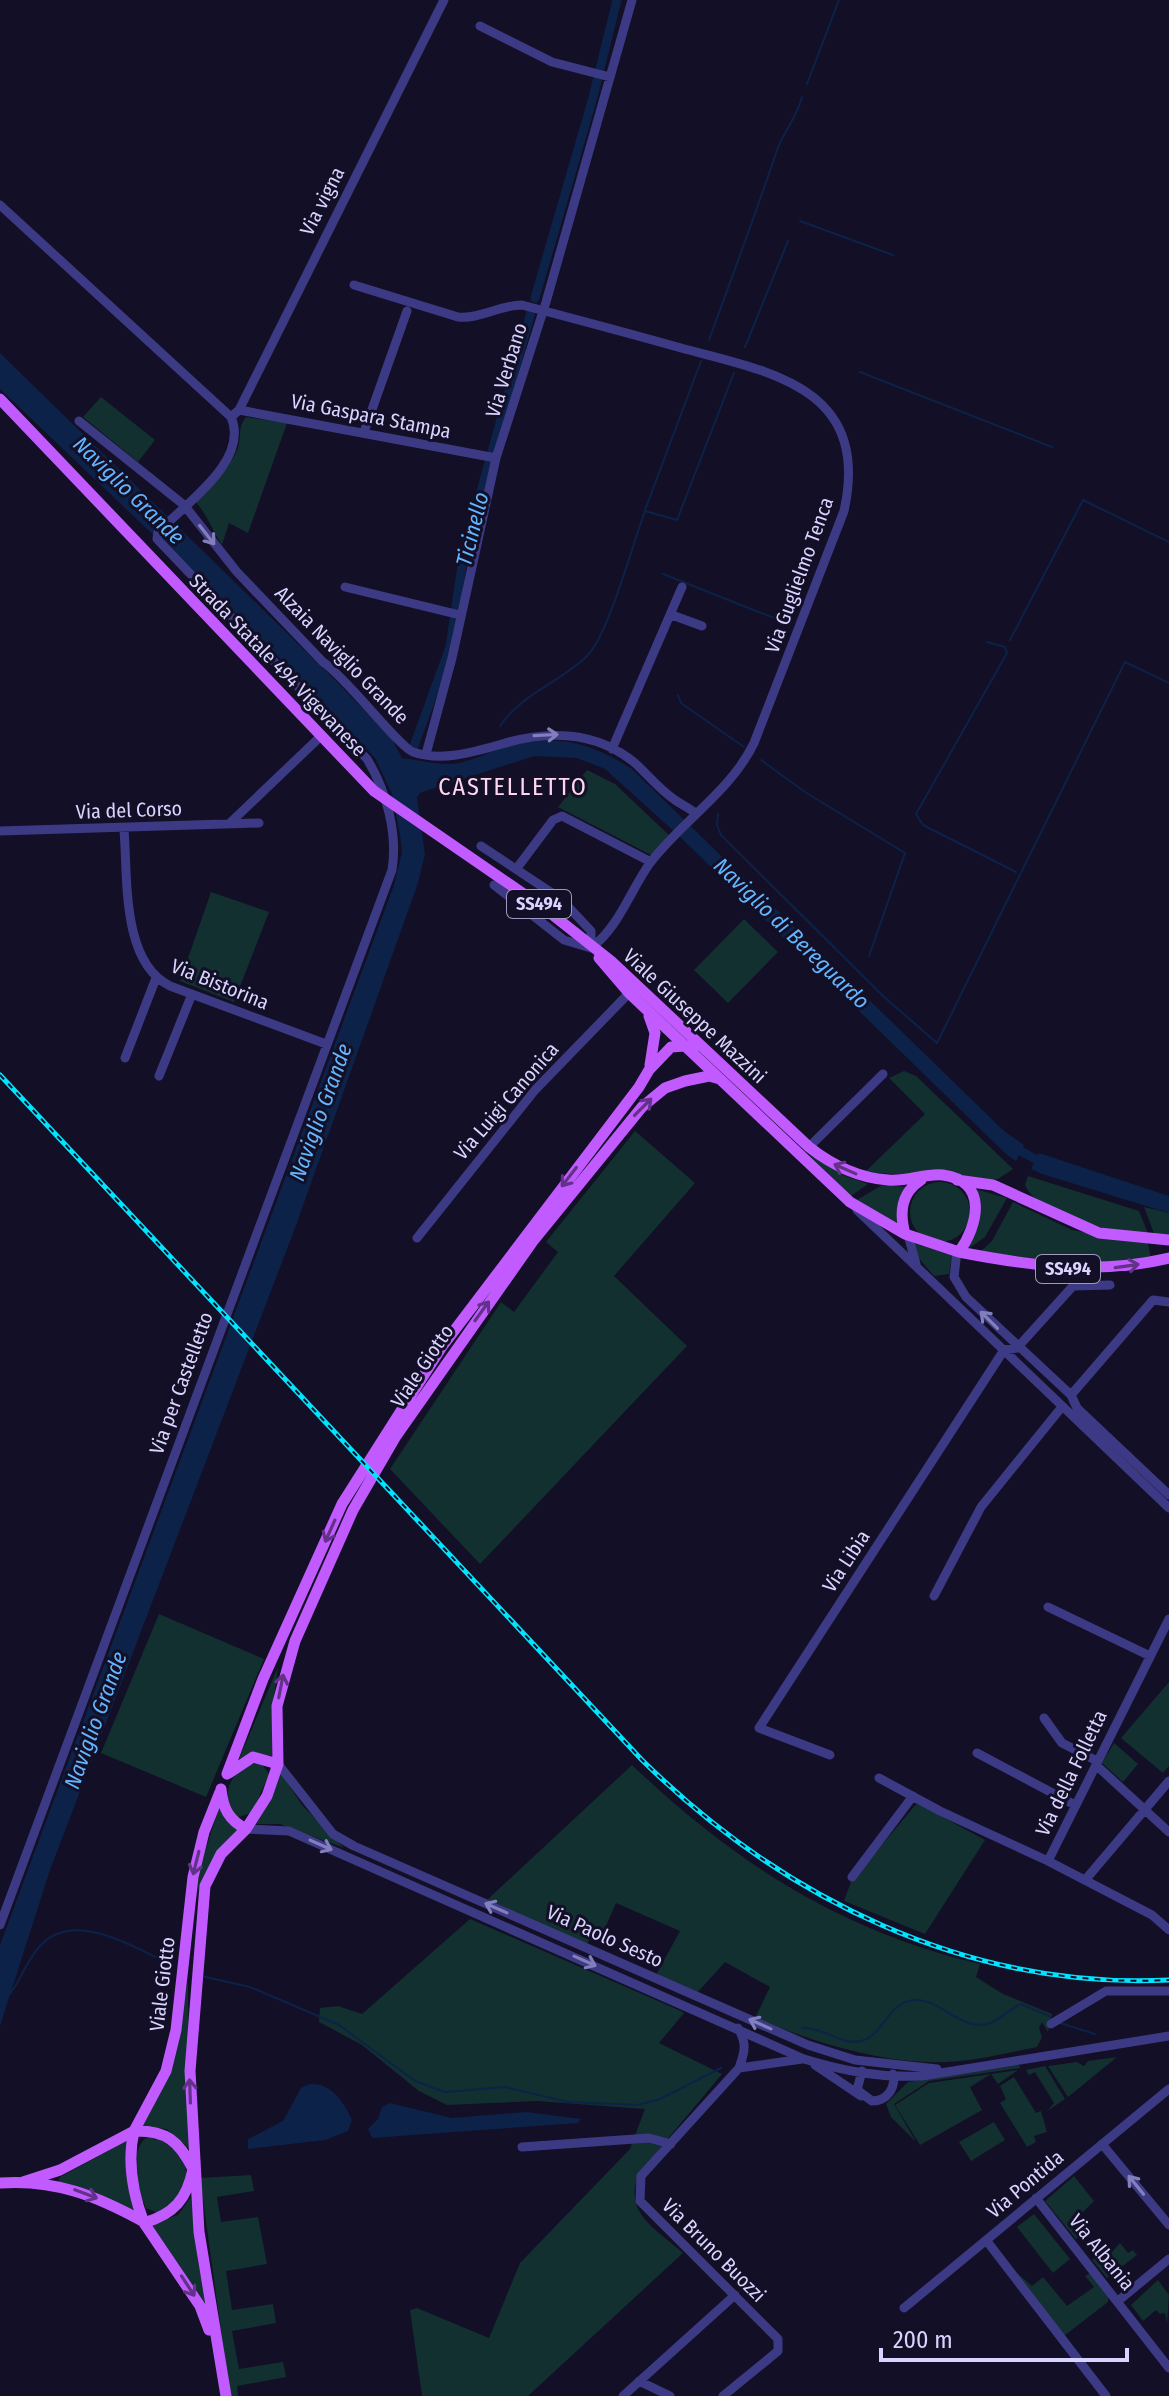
<svg xmlns="http://www.w3.org/2000/svg" width="1169" height="2396" font-family="'Fira Sans Condensed',sans-serif">
<style>
.green{fill:#12302f}
.water{fill:#0c2248}
.lines{fill:none;stroke-linecap:round;stroke-linejoin:round}
.stream{stroke:#0c2248;stroke-width:2}
.canal{stroke:#0c2248;stroke-width:9}
.minor{stroke:#3d3a85;stroke-width:9}
.major{stroke:#c25bff;stroke-width:11}
.rail-casing{stroke:#00e5ff;stroke-width:5}
.rail{stroke:#130f26;stroke-width:2;stroke-dasharray:6;stroke-linecap:butt}
.oneway{stroke:#837fbc}
.oneway2{stroke:#623188}
.labels{text-anchor:middle;stroke-width:6;stroke-linejoin:round;paint-order:stroke}
.shield{fill:#130f26;stroke:#9e99be;stroke-width:2}
.shield-label{font-size:18px;font-weight:bold;fill:#d9d4ff}
.street-label{font-size:20px;fill:#d9d4ff;stroke:#130f26}
.water-label{font-size:22px;font-style:italic;fill:#62b6ff;stroke:#130f26}
.quarter-label{font-size:24px;letter-spacing:2px;fill:#ffd6f0;stroke:#130f26}
</style>
<rect width="100%" height="100%" fill="#130f26"/>
<path class="green" d="M101,397l54,43 -17,22 -55,-45z
M246,417l41,6 -39,110 -19,-10 -7,22c-10,-15 -15,-31 -27,-44 14,-16 35,-32 43,-53 4,-12 -1,-20 8,-31z
M587,770l28,14 55,52 -19,19 -93,-48z
M211,892l58,20 -35,90 -54,-21z
M744,919l34,33 -50,51 -34,-33z
M904,1071l12,5 97,93 -15,10h-9l-34,-5 -33,2 -57,-4 60,-58 -36,-36z
M635,1131l60,52 -81,93 73,70 -207,218 -90,-95 111,-167 13,10 44,-60 -12,-10z
M804,1150l39,25 25,9 -17,12z
M1028,1176l111,35 10,25c-33,-4 -110,-18 -124,-51z
M910 1212a30 30 0 1 1 60 0a30 30 0 1 1-60 0Z
M882,1185l25,2 -10,38 -40,-25z
M971,1188l36,10 -22,39 -14,10 -4,-1c12,-22 18,-35 4,-58z
M1013,1202l59,28 76,13 3,16 -60,8 -111,-15 12,-11z
M1144,1207l25,6v24l-14,-1z
M913,1243l39,12 -3,19 -15,2 -18,-21z
M159,1614l105,45 -58,138 -105,-44z
M278,1667l-6,45v44l-15,-2 -18,5z
M1169,1682v84l-6,7 -42,-35z
M1114,1743l24,21 -15,18 -21,-19z
M255,1763l7,1 7,10 -17,39 -13,4 -8,-5c-9,-23 1,-42 24,-49z
M632,1765c103,98 209,166 348,199l-4,13 27,17 49,20 -4,18 -6,-10 -3,6 3,9 -5,10c-35,7 -73,17 -110,15 -58,-2 -118,-22 -172,-44l15,-31 -45,-25 -28,31 -41,-18 24,-44 -64,-28 -15,34 -9,-1 -5,8 -100,-44z
M280,1772l22,33 42,43 -64,-24h-24z
M917,1803l68,37 -60,94 -81,-33 7,-19z
M220,1805l4,13 15,11 -24,26 -18,37 2,-22z
M470,1919l211,92 3,2 -25,30 63,31 -82,98c-19,40 16,57 43,81l-155,143h-106l-12,-86 7,-2 72,30 31,-75 110,-114 15,-40 -108,-8 -90,4 -28,-14 -57,-46 -43,-23 1,-14 18,-2 24,8z
M188,1980l1,168 -23,-19 -24,-2 41,-118z
M1117,2057l-49,40 -20,-31 29,-4 7,4 4,-5z
M1019,2065l1,3 -91,13 -35,23 22,38 -25,-25 -5,-13 22,-22z
M1045,2066l20,33 -18,12 7,-8 -19,-31 -6,3 -3,-5z
M1018,2070l-20,14 -7,-10 -21,13 12,23 -62,35 -25,-40 34,-22z
M1014,2077l22,36 5,-2 6,21 -13,4 2,6 -9,5 -27,-44 6,-4 -6,-13z
M994,2122l11,18 -34,21 -12,-19z
M148,2137l21,4 15,19 3,14 -6,22 -23,17 -12,-5c-8,-16 -18,-62 2,-71z
M128,2140l8,73 -35,-18 -43,-13 2,-5z
M251,2175l3,16 -37,6 4,25 37,-5 9,47 -41,7 6,39 41,-6 3,19 -44,8 7,38 44,-7 3,15 -49,9 1,10h-8l-30,-218z
M1074,2176l20,25 -17,17 8,14 -9,7 -31,-38z
M191,2197l8,71 9,39 -3,1 -54,-84 27,-9z
M1034,2214l36,45 -17,14 -36,-46z
M1120,2243l8,10 5,-3 4,5 -30,23 -15,-18 12,-10 5,5z
M1017,2273l15,13 11,-9 24,29 27,-19 -9,-11 5,-3 18,22v7l-44,34z
M1158,2280l11,15 -2,29 -2,-11 -5,1 -4,-4 -13,11 -12,-16z"/>
<path class="water" d="M0,353l331,323 60,61 11,21c17,2 40,8 57,5 18,-4 35,-13 54,-18 43,-12 82,-1 119,24l372,362 20,14 -8,16 -9,-6 -329,-320 -73,-66 -28,-11 -43,-2 -114,37 -3,4 8,57 -7,29 -123,345 -245,642 -50,156v-81l394,-1060 8,-33 -2,-17 -8,-41 -17,-36 -125,-131 -250,-238z
M1039,1153l130,43v17l-127,-39 -11,-5z
M310,2084c22,-1 34,18 42,36l-4,11 -23,9 -77,9v-10l35,-18 18,-33z
M390,2103l62,15 75,-6 54,7 -3,4 -206,15 -4,-9 10,-10 4,-12z"/>
<g class="lines">
<path class="stream" d="M807,84l32,-84
M800,221l93,34
M709,340c23,-63 46,-124 67,-187 6,-20 21,-35 26,-56
M745,347l43,-106
M860,372l192,75
M645,510l56,-149
M663,574l126,50
M1010,640l73,-140 86,42
M987,642l18,5 2,6 -91,161 7,11 93,47
M678,695l3,8 63,44
M500,726c21,-32 61,-44 87,-70 21,-20 46,-113 58,-145l32,9 57,-147
M761,760l44,32 100,61 -36,103
M718,814l-1,11 4,10 162,161 54,47 188,-381 44,21
M201,1976l49,11 89,38 76,56 30,11 60,-5 63,15 70,3 22,-6 61,-31
M10,1994c11,-15 17,-34 30,-48 35,-38 95,3 133,19
M1060,2023l35,11
M802,2028c22,-1 39,18 59,13 23,-6 27,-39 53,-41 29,-2 49,37 81,21 9,-5 16,-13 26,-17l30,13"/>
<path class="canal" d="M535,298l57,-197 25,-101
M414,746l36,-99 14,-95 67,-240
M1011,1146l32,17"/>
<path class="minor" d="M480,26l72,36 58,15
M0,205l231,212c19,44 -46,87 -73,115l-1,7 210,220c19,31 31,74 25,111l-392,1055
M354,285l104,32c23,2 42,-12 64,-12 53,14 106,28 159,43 91,24 190,40 163,163l-90,232c-23,48 -72,78 -104,120 -20,28 -31,64 -59,85
M239,410l257,48
M231,417l8,-7 205,-410
M79,421l105,84 53,67 86,90c24,16 76,85 90,90 29,10 61,0 89,-8 46,-14 94,-13 133,19 13,12 25,27 40,37 7,5 14,8 20,13
M364,432l43,-121
M345,587l115,28
M672,615l30,11
M612,749l70,-162
M426,754l26,-96 44,-200 50,-156 86,-302
M230,823l91,-87
M124,830c4,47 -3,132 46,156l156,58
M0,831l259,-8
M481,846l80,53 30,32v17
M517,868l36,-48 9,-4 89,46
M494,885l70,55 27,8
M125,1058l31,-80
M159,1076l33,-82
M809,1147l74,-73
M857,1210l312,298
M908,1235l8,29
M417,1238l118,-148 97,-100
M957,1251l-3,26 12,20 105,98 6,13 92,87
M1071,1395l82,-95 16,2
M934,1596l47,-89 80,-99
M1048,1607l102,49
M1169,1619l-121,242 104,54 17,15
M1044,1718l18,25 35,18
M977,1753l98,52
M830,1755l-71,-27 245,-378 13,-2 56,-62 37,-1
M278,1764l55,70 21,12 454,199 47,15 82,9
M1096,1765l73,67
M879,1778l61,33 108,50
M246,1829l43,2 515,228c40,12 75,19 118,17l247,-40
M852,1877l61,-81
M1086,1879l83,-98
M1051,2024l55,-33h63
M815,2065l46,31
M739,2068l63,-9
M862,2071l-5,19 15,11c15,0 24,-13 21,-27
M1102,2144l67,81
M522,2147l127,-9 22,6
M1036,2198l133,170
M986,2240l120,156
M1118,2301l51,-42
M904,2308l265,-219
M639,2381l31,15
M623,2396l112,-101
M723,2396l55,-45v-12l-138,-138 1,-25 98,-108c6,-16 8,-25 -1,-40"/>
<path class="major" d="M0,399l374,392 170,117 67,53 198,186c23,18 49,31 79,33 19,2 37,-7 55,-5 46,6 35,51 16,77l-54,-18c-6,-22 -4,-41 16,-54
M599,958l30,35 221,209 55,32
M649,1016l6,17 -5,32
M957,1180l36,5 106,48 70,7
M959,1252c72,14 137,23 210,6
M229,1773l24,-16 25,7
M227,1774l36,-95 79,-175 99,-156 198,-261 10,-17 22,-23 28,-2
M221,1789c2,20 8,31 25,40l21,-33 11,-32 -1,-58 18,-65 58,-131 43,-74 137,-195 109,-134 23,-19 20,-7 24,-5 11,3
M23,2182l37,-12 74,-39 32,-60 10,-41 17,-153 11,-45 16,-40
M0,2183c55,-4 97,13 144,39
M144,2223c30,-9 43,-24 49,-54 -14,-28 -27,-39 -59,-38 -7,30 -1,63 10,92l56,83 9,24
M226,2396l-27,-164 -9,-161 15,-185 16,-32 25,-25"/>
<defs>
<path id="rail" d="M0,1075l642,685c140,138 326,230 527,220"/>
</defs>
<use href="#rail" class="rail-casing"/>
<use href="#rail" class="rail"/>
</g>
<defs><path id="oneway-shaft" d="M-6 0H5M1.5-3L5.5 0L1.5 3" fill="none" stroke-width="1.6" stroke-linecap="round" stroke-linejoin="round" transform="scale(2)"/></defs>
<g class="oneway">
<use href="#oneway-shaft" transform="translate(207 535) rotate(52)"/>
<use href="#oneway-shaft" transform="translate(546 735) rotate(-3)"/>
<use href="#oneway-shaft" transform="translate(989 1320) rotate(-135)"/>
<use href="#oneway-shaft" transform="translate(321 1845) rotate(24)"/>
<use href="#oneway-shaft" transform="translate(496 1908) rotate(-156)"/>
<use href="#oneway-shaft" transform="translate(585 1961) rotate(24)"/>
<use href="#oneway-shaft" transform="translate(760 2024) rotate(-156)"/>
<use href="#oneway-shaft" transform="translate(1136 2185) rotate(-129)"/>
</g>
<g class="oneway2">
<use href="#oneway-shaft" transform="translate(643 1107) rotate(-45)"/>
<use href="#oneway-shaft" transform="translate(845 1169) rotate(-156)"/>
<use href="#oneway-shaft" transform="translate(569 1177) rotate(128)"/>
<use href="#oneway-shaft" transform="translate(1127 1266) rotate(-8)"/>
<use href="#oneway-shaft" transform="translate(482 1311) rotate(-54)"/>
<use href="#oneway-shaft" transform="translate(330 1531) rotate(114)"/>
<use href="#oneway-shaft" transform="translate(281 1686) rotate(-79)"/>
<use href="#oneway-shaft" transform="translate(196 1863) rotate(104)"/>
<use href="#oneway-shaft" transform="translate(190 2091) rotate(-92)"/>
<use href="#oneway-shaft" transform="translate(86 2194) rotate(21)"/>
<use href="#oneway-shaft" transform="translate(188 2286) rotate(57)"/>
</g>
<g class="labels">
<g class="shield">
<rect x="507" y="890" width="64" height="28" rx="6"/>
<rect x="1036" y="1255" width="64" height="28" rx="6"/>
</g>
<g class="shield-label">
<text x="539" y="910">SS494</text>
<text x="1068" y="1275">SS494</text>
</g>
<g class="street-label">
<text transform="translate(322 201) rotate(-63)" y="7">Via vigna</text>
<text transform="translate(506 370) rotate(-73)" y="7">Via Verbano</text>
<text transform="translate(371 416) rotate(11)" y="7">Via Gaspara Stampa</text>
<text transform="translate(799 575) rotate(-70)" y="7">Via Guglielmo Tenca</text>
<text transform="translate(342 655) rotate(46)" y="7">Alzaia Naviglio Grande</text>
<text transform="translate(278 665) rotate(46)" y="7">Strada Statale 494 Vigevanese</text>
<text transform="translate(129 810) rotate(-2)" y="7">Via del Corso</text>
<text transform="translate(220 984) rotate(22)" y="7">Via Bistorina</text>
<text transform="translate(695 1016) rotate(43)" y="7">Viale Giuseppe Mazzini</text>
<text transform="translate(506 1101) rotate(-49)" y="7">Via Luigi Canonica</text>
<text transform="translate(422 1366) rotate(-56)" y="7">Viale Giotto</text>
<text transform="translate(181 1383) rotate(-70)" y="7">Via per Castelletto</text>
<text transform="translate(846 1561) rotate(-57)" y="7">Via Libia</text>
<text transform="translate(1071 1773) rotate(-64)" y="7">Via della Folletta</text>
<text transform="translate(605 1936) rotate(24)" y="7">Via Paolo Sesto</text>
<text transform="translate(162 1984) rotate(-83)" y="7">Viale Giotto</text>
<text transform="translate(1025 2184) rotate(-40)" y="7">Via Pontida</text>
<text transform="translate(714 2250) rotate(45)" y="7">Via Bruno Buozzi</text>
<text transform="translate(1102 2252) rotate(51)" y="7">Via Albania</text>
</g>
<g class="water-label">
<text transform="translate(129 490) rotate(44)" y="8">Naviglio Grande</text>
<text transform="translate(472 529) rotate(-76)" y="8">Ticinello</text>
<text transform="translate(792 933) rotate(44)" y="8">Naviglio di Bereguardo</text>
<text transform="translate(320 1112) rotate(-70)" y="8">Naviglio Grande</text>
<text transform="translate(95 1720) rotate(-70)" y="8">Naviglio Grande</text>
</g>
<g class="quarter-label">
<text x="513" y="795">CASTELLETTO</text>
</g>
</g>
<path d="M881 2348v12h246v-12" fill="none" stroke="#d9d4ff" stroke-width="4"/>
<text x="893" y="2348" font-size="24" fill="#d9d4ff" stroke="#130f26" stroke-width="6" paint-order="stroke">200 m</text>
</svg>
